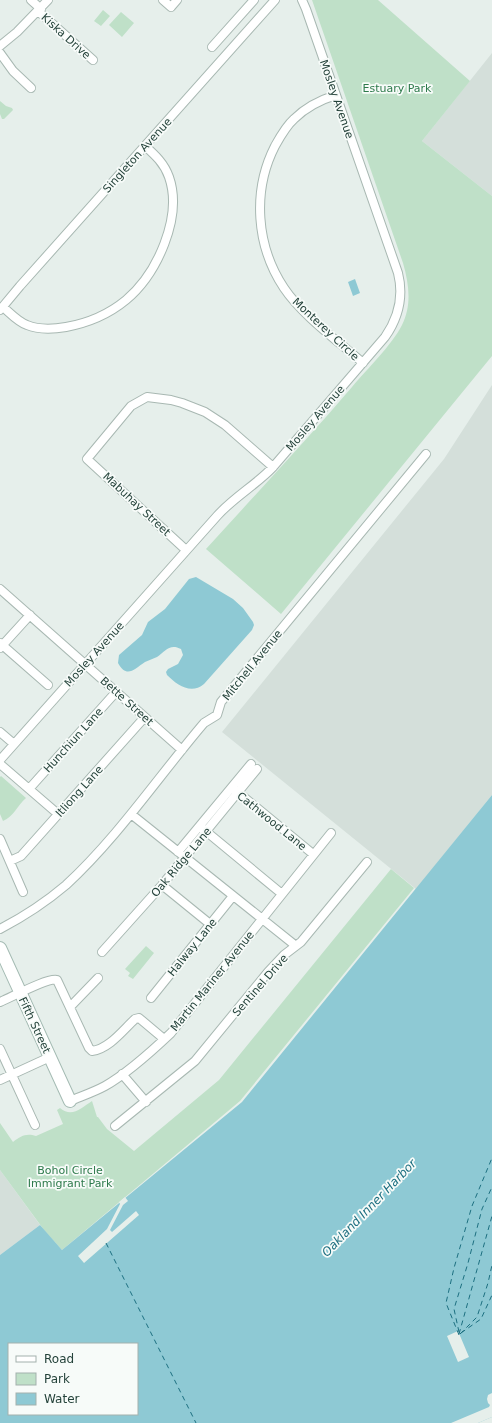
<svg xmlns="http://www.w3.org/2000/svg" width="492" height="1423" font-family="'DejaVu Sans',sans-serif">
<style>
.built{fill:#d4dfda}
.green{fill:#bfe0c8}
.water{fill:#8ec9d4;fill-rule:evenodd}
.pier{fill:#e6efeb}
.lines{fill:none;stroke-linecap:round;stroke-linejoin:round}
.ferry{stroke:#1c6f80;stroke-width:1;stroke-dasharray:5 4;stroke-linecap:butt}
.street-casing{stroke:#a8b8b2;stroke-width:10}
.secondary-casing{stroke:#a4bbb3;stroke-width:14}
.street{stroke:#fff;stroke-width:8}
.secondary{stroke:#fff;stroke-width:12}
.labels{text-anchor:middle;stroke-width:3.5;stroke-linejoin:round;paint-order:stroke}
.street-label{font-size:11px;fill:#24423a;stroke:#f7fbf9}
.park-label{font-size:11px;fill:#2d7a4b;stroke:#f7fbf9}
.water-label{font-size:12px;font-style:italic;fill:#1c6f80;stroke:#f7fbf9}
</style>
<rect width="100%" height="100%" fill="#e6efeb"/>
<path class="built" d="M492,53v143l-70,-55z
M492,385v410l-76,94 -194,-157 222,-273z
M0,1170l40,55 -40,30z"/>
<path class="green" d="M312,0h66l92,81 -48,60 70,55v160l-211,258 -75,-65c49,-54 99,-107 146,-162 15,-18 40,-42 50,-62 10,-20 7,-41 1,-62z
M103,10l7,6 -9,10 -7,-5z
M121,12l13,11 -12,14 -13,-12z
M0,101l6,5 6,2 1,2 -9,9h-2l-2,-5z
M1,776l25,22c-9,8 -12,18 -23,23l-3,-7v-37z
M391,869l23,19 -174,213 -178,149 -18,-20 -44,-60v-47l13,19c8,-6 13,-9 23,-6l27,-12 -6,-14 3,-2c12,10 21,0 32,-7l5,16h1l9,12 27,22 85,-71z
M146,946l8,7 -21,26 -5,-3 2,-3 -5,-4z"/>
<path class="water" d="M355,279l5,14 -7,3 -5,-14z
M196,577l37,22 10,9 10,14 1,3 -2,5 -48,54c-13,11 -27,1 -37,-9l-1,-3 2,-3 10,-5 5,-9 -2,-6c-11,-6 -16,2 -24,8 -4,2 -8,3 -12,5 -11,7 -18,17 -27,1l1,-8 23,-20 6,-13 17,-13 24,-30z
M492,795v622l-14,6h-478v-168l40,-30 22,25 180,-148zM9,1344h128v70h-128z"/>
<path class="pier" d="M125,1197l3,4 -5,4 -13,25 2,2 24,-21 3,4 -55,48 -6,-7 29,-27 13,-25 -1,-2z
M458,1331l11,26 -11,5 -11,-26z
M492,1393v24l-14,6h-27l38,-16 1,-2 -2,-2 -1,-4 1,-4z"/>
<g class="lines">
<path class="ferry" d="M106,1243l90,180
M459,1332l-5,-23 14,-46 14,-54 10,-22
M461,1333l20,-14 11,-24
M459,1334l33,-118
M460,1334l17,-17 11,-34 4,-18
M459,1335l-13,-32 8,-35 18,-62 20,-48"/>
<defs>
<path id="street" d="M31,0l10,9
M163,0l8,7 6,-7
M38,11l55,49
M0,46l17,-14 31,-32
M212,47l42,-47
M0,53l13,18 18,17
M336,95c-16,5 -30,12 -42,24 -8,7 -14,18 -19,27 -23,45 -19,100 9,142 18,27 54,53 79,75
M3,307c7,6 15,15 24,18 12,5 27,4 39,2 22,-4 43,-13 60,-27 31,-26 57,-83 43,-123 -5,-14 -14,-22 -24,-31
M0,310l20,-24 255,-286
M186,550l-99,-91 44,-53 16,-9 24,3 11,3 23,9 20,13 48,42
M0,589l182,161
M0,643l48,42
M0,648l30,-33
M0,732l14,12
M0,760l217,-244c17,-19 39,-31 56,-49l112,-130c14,-20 19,-40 13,-64l-92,-264 -4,-9
M0,764l58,50
M29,789l87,-97
M234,789l79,65
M131,814l165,132
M202,828l80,66
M0,839l23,53
M178,852l73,-88
M10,861l11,-5 123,-138
M162,885l48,39
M0,929c23,-12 46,-27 66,-44 52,-48 92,-108 138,-162l13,-8 4,-13 205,-248
M102,952l60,-67 95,-116
M151,998l82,-102
M0,1002c10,-4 49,-25 57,-22l32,68 3,3c17,-2 31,-21 43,-32l4,-1 25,21
M70,1007l28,-29
M0,1049l35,76
M122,1074l24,28
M0,1080l50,-23
M70,1101c12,-5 24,-9 35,-15 23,-13 47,-35 66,-53l160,-200
M115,1126l80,-65 73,-89 16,-17 17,-13 66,-80"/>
<path id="secondary" d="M0,948l70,153"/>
</defs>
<use href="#street" class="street-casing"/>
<use href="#secondary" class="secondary-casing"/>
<use href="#street" class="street"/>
<use href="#secondary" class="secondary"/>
</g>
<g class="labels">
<g class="street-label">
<text transform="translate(66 36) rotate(42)" y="4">Kiska Drive</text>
<text transform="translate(337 99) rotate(71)" y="4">Mosley Avenue</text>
<text transform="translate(137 155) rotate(-48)" y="4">Singleton Avenue</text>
<text transform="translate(326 329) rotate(43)" y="4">Monterey Circle</text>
<text transform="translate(315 418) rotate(-49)" y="4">Mosley Avenue</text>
<text transform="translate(137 504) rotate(43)" y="4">Mabuhay Street</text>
<text transform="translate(94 654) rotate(-48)" y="4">Mosley Avenue</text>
<text transform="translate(252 665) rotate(-51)" y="4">Mitchell Avenue</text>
<text transform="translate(127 701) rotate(42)" y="4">Bette Street</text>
<text transform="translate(73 740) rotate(-48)" y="4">Hunchiun Lane</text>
<text transform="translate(79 791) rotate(-48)" y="4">Itliong Lane</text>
<text transform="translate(272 821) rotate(39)" y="4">Cathwood Lane</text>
<text transform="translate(181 862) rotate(-50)" y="4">Oak Ridge Lane</text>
<text transform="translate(192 947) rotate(-51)" y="4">Halway Lane</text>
<text transform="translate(212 981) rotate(-51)" y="4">Martin Mariner Avenue</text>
<text transform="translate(260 985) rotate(-49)" y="4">Sentinel Drive</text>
<text transform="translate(35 1025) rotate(65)" y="4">Fifth Street</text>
</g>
<g class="park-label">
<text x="397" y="92">Estuary Park</text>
<text x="70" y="1174">Bohol Circle<tspan x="70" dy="13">Immigrant Park</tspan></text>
</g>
<g class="water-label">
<text transform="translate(369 1208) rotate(-46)" y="4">Oakland Inner Harbor</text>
</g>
</g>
<rect x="8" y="1343" width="130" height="72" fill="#f7fbf9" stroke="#a3b1ad"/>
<rect x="16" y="1356" width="20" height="6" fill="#ffffff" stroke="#a3b1ad"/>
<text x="44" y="1363" font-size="12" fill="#24423a">Road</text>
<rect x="16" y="1373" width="20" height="12" fill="#bfe0c8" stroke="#a3b1ad"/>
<text x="44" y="1383" font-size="12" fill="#24423a">Park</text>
<rect x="16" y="1393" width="20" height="12" fill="#8ec9d4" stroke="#a3b1ad"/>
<text x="44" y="1403" font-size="12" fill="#24423a">Water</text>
</svg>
